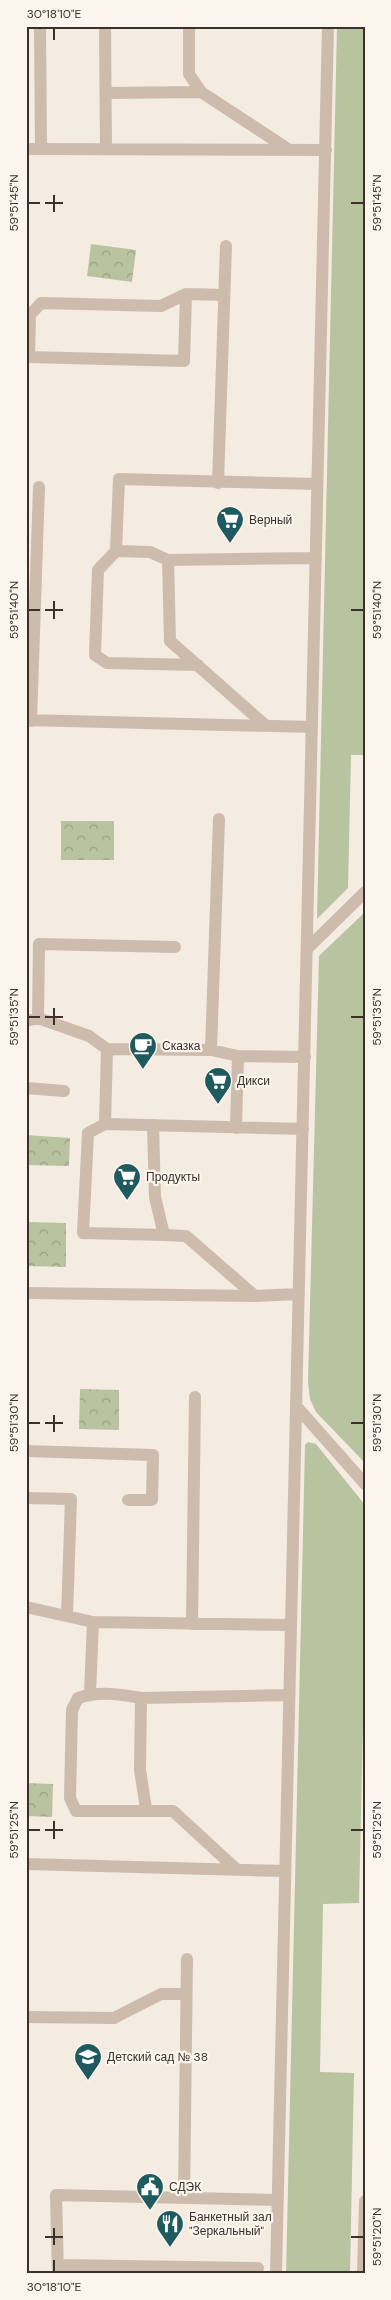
<svg xmlns="http://www.w3.org/2000/svg" width="391" height="2300" font-family="'DM Sans',sans-serif">
<style>
.grass{fill:#b8c4a0}
.park{fill:url(#park-crowns)}
.lines{fill:none;stroke-linecap:round;stroke-linejoin:round}
.minor{stroke:#cdbbac;stroke-width:12}
.ticks{fill:none;stroke:#3b302b;stroke-width:2}
.labels{text-anchor:middle;stroke-width:4.5;stroke-linejoin:round;paint-order:stroke}
.poi-label{font-size:12px;fill:#3b302b;stroke:#fbf5ee;text-anchor:start}
.neatline{fill:none;stroke:#3b302b;stroke-width:2}
.ticks-label{font-size:12px;text-anchor:middle;fill:#3b302b}
</style>
<defs>
<pattern id="park-crowns" width="20" height="18" patternUnits="userSpaceOnUse" patternTransform="scale(1.25)"><rect width="20" height="18" fill="#b8c4a0"/><path d="M2 6a3 3 0 1 1 6 0M12 15a3 3 0 1 1 6 0" fill="none" stroke="#97a083"/></pattern>
</defs>
<rect width="100%" height="100%" fill="#f4ebe1"/>
<path class="grass" d="M337,26h28v729h-14l-3,133 -31,31z
M365,912v551l-49,-51 -6,-13 -2,-17 11,-426z
M308,1442l8,2 49,61v129l-6,269 -36,1 -3,168 34,1 -4,201h-64l19,-829z"/>
<path class="park" d="M91,244l45,6 -4,32 -45,-6z
M61,821h53v39h-53z
M26,1135l44,3 -1,28 -43,-1z
M26,1222l40,1v44l-40,-1z
M80,1389l39,1v40l-40,-1z
M26,1783l27,1 -1,33 -26,-1z"/>
<g class="lines">
<path class="minor" d="M40,26l1,123
M105,26l1,123
M189,26v48l12,18 87,57
M106,93l95,-1
M26,149l300,1
M186,294l-2,67 -155,-4 1,-42 11,-12 120,3 25,-12 38,1
M218,483l8,-237
M116,551l34,1 18,8
M198,665l-91,-2 -12,-8 3,-85 18,-19 3,-72 198,5
M26,720l286,7
M31,721l8,-234
M264,724l-94,-83 -2,-81 148,-2
M307,949l58,-57
M38,1018l1,-74 136,3
M26,1021l12,-3 51,18 18,13
M211,1050l8,-231
M26,1088l38,3
M105,1124l-17,9 -5,100 81,2 -9,-38 -2,-72
M236,1128l2,-72
M303,1129l-198,-5 2,-75 104,1 27,6 67,1
M164,1235l22,1 69,60
M26,1293l229,3 44,-2
M297,1407l68,77
M26,1451l127,4 -1,45h-24
M26,1498l45,1 -4,117
M26,1607l67,15 198,3
M192,1624l3,-227
M90,1694l3,-72
M141,1698l-1,72 6,39
M26,1864l259,7
M236,1869l-63,-58h-97l-6,-13 2,-88 6,-12c20,-7 42,-4 63,0l148,-3
M26,2017l88,1 47,-24h25
M184,2198l3,-239
M58,2265l200,3
M58,2274l-2,-79 222,5
M276,2274l52,-2248
M363,2274l2,-73"/>
</g>
<path class="ticks" d="M54,28v12M54,195v17M28,203h12M45,203h18M351,203h13M54,601v18M28,610h12M45,610h18M351,610h13M54,1008v17M28,1017h12M45,1017h18M351,1017h13M54,1415v17M28,1423h12M45,1423h18M351,1423h13M54,1821v18M28,1830h12M45,1830h18M351,1830h13M54,2228v17M45,2237h18M351,2237h13M54,2260v12"/>
<defs>
<symbol id="supermarket-pin" viewBox="-11 -11 22 30"><path d="M0 17L-7.5 6A9.5 9.5 0 1 1 7.5 6Z" fill="#1f5a5e" stroke="#fbf5ee"/><path d="M-6-5.5h2.5l.6 2H6L4.5 2H-2.5L-4.4-4H-6ZM-1.5 3.2a1.3 1.3 0 1 0 .1 0ZM3 3.2a1.3 1.3 0 1 0 .1 0Z" fill="#fff"/></symbol>
<symbol id="cafe-pin" viewBox="-11 -11 22 30"><path d="M0 17L-7.5 6A9.5 9.5 0 1 1 7.5 6Z" fill="#1f5a5e" stroke="#fbf5ee"/><path d="M-5.5-4.5H6V0H3Q3 3.5 0 3.5H-2.5Q-5.5 3.5-5.5 0ZM3-3.2v2h1.7v-2ZM-6 4.5H4V6H-6Z" fill="#fff"/></symbol>
<symbol id="school-pin" viewBox="-11 -11 22 30"><path d="M0 17L-7.5 6A9.5 9.5 0 1 1 7.5 6Z" fill="#1f5a5e" stroke="#fbf5ee"/><path d="M0-5L7-2L0 1L-7-2ZM-4 1L0 2.5L4 1V4Q0 6-4 4Z" fill="#fff"/></symbol>
<symbol id="civic-pin" viewBox="-11 -11 22 30"><path d="M0 17L-7.5 6A9.5 9.5 0 1 1 7.5 6Z" fill="#1f5a5e" stroke="#fbf5ee"/><path d="M-.6-6.5H3V-4.5H.6V-3L4-1V1h2V6H-6V1h2V-1L-.6-3ZM-1.2 2.5V6h2.4V2.5Z" fill="#fff"/></symbol>
<symbol id="restaurant-pin" viewBox="-11 -11 22 30"><path d="M0 17L-7.5 6A9.5 9.5 0 1 1 7.5 6Z" fill="#1f5a5e" stroke="#fbf5ee"/><path d="M-5-6h1v4h1v-4h1v4h1v-4h1v5L-1.5 .5V6h-2V.5L-5-1ZM5-6V6H3V1.5H1.5Q1.5-4 5-6Z" fill="#fff"/></symbol>
</defs>
<g fill-rule="evenodd">
<use href="#supermarket-pin" x="214" y="504" width="32" height="43"/>
<use href="#cafe-pin" x="127" y="1030" width="32" height="43"/>
<use href="#supermarket-pin" x="202" y="1065" width="32" height="43"/>
<use href="#supermarket-pin" x="111" y="1161" width="32" height="43"/>
<use href="#school-pin" x="72" y="2041" width="32" height="43"/>
<use href="#civic-pin" x="134" y="2171" width="32" height="43"/>
<use href="#restaurant-pin" x="154" y="2208" width="32" height="43"/>
</g>
<g class="labels">
<g class="poi-label">
<text x="249" y="524">Верный</text>
<text x="162" y="1050">Сказка</text>
<text x="237" y="1085">Дикси</text>
<text x="146" y="1181">Продукты</text>
<text x="107" y="2061">Детский сад № 38</text>
<text x="169" y="2191">СДЭК</text>
<text x="189" y="2221">Банкетный зал<tspan x="189" dy="14">"Зеркальный"</tspan></text>
</g>
</g>
<rect width="391" height="2300" fill="none" stroke="#fbf5ee" stroke-width="55"/>
<rect x="28" y="28" width="336" height="2244" class="neatline"/>
<g class="ticks-label">
<text x="54" y="18">30°18'10"E</text>
<text transform="translate(14 203) rotate(-90)" y="4">59°51'45"N</text>
<text transform="translate(377 203) rotate(-90)" y="4">59°51'45"N</text>
<text transform="translate(14 610) rotate(-90)" y="4">59°51'40"N</text>
<text transform="translate(377 610) rotate(-90)" y="4">59°51'40"N</text>
<text transform="translate(14 1017) rotate(-90)" y="4">59°51'35"N</text>
<text transform="translate(377 1017) rotate(-90)" y="4">59°51'35"N</text>
<text transform="translate(14 1423) rotate(-90)" y="4">59°51'30"N</text>
<text transform="translate(377 1423) rotate(-90)" y="4">59°51'30"N</text>
<text transform="translate(14 1830) rotate(-90)" y="4">59°51'25"N</text>
<text transform="translate(377 1830) rotate(-90)" y="4">59°51'25"N</text>
<text transform="translate(377 2237) rotate(-90)" y="4">59°51'20"N</text>
<text x="54" y="2291">30°18'10"E</text>
</g>
</svg>
